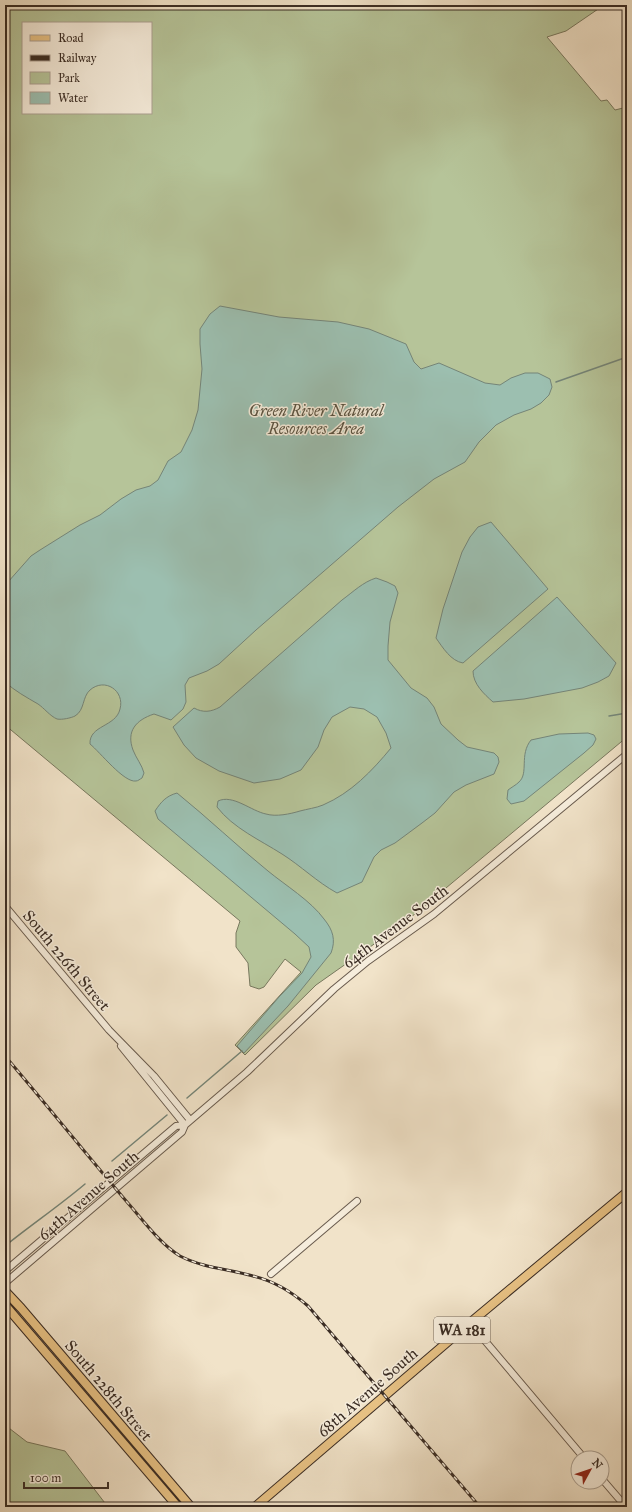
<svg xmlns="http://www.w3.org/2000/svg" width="632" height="1512" font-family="'IM FELL Great Primer',serif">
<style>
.green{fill:#b6c499;stroke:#78785e;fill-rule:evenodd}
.water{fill:#9cbfb0;stroke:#758578}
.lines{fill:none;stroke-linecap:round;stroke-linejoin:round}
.stream{stroke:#758578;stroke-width:1.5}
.minor-casing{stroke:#685a4d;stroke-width:8}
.major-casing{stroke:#3b2d24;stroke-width:10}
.minor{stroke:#f6eddc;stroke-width:6}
.major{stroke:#e8c284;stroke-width:8}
.rail-casing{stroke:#3b2d24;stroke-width:3}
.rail{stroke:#f6eddc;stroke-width:1.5;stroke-dasharray:4.5;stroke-linecap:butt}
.labels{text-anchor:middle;stroke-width:3;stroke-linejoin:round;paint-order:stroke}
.shield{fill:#f6eddc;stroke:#73675b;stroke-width:1}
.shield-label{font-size:15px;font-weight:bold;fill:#3b2d24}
.park-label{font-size:16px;font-style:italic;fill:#5a5341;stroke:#f6eddc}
.street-label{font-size:16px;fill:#3b2d24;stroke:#f6eddc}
</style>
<rect width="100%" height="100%" fill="#f1e3c9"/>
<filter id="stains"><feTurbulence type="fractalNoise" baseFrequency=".005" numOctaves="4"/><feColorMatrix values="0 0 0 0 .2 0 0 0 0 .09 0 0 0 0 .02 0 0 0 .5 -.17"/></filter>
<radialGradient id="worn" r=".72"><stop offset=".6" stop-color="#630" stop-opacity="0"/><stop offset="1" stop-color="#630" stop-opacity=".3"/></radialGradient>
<path class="green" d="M5,5h599l-38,26 -19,6 54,64 6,-1 8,10 12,-3v630l-223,186 -88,62 -71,70 -10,-10 66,-73 -16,-13 -21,28 -5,2 -9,-3 -2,-23 -12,-16v-14l4,-12 -235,-196zM23,23h128v90h-128z
M5,1425l22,17 38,9 43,56h-103z"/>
<path class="water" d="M220,306l59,11 59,5 31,7 37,15 8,18 7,7 18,-6 46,20 15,2 11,-7 14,-5h13l12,6 2,8 -3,8 -8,8 -10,6 -17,6 -18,10 -17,17 -14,20 -31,17 -36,28 -142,123 -37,34 -12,7 -18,7 -4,7 1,17 -3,7 -12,11 -17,-6c-18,6 -28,17 -21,36 3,8 9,15 11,23l-2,5c-2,1 -4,3 -6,3 -12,2 -36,-29 -46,-37 -1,-19 26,-17 30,-35 5,-18 -15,-32 -30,-19 -8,7 -5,20 -15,26 -4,2 -13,4 -18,3 -7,-3 -13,-11 -19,-15 -12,-7 -23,-13 -33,-22v-95l3,-5 23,-26 9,-6 40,-25 20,-10 21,-16 15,-9 14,-4 8,-6 10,-19 13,-9 11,-22 6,-20 4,-41 -2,-25v-15l10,-15z
M491,522l57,67 -85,74c-12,-2 -20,-15 -27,-25l7,-29 19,-57 8,-15 8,-10z
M376,578l11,4 8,4 3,7 -8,29 -2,24v14l23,28 16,10 7,9 7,17 17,16 9,7 27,6 4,4 1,5 -5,12 -28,11 -12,7 -19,21 -13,10 -27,20 -14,7 -7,7 -12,25 -25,11c-20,-11 -36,-27 -55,-39 -22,-14 -49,-26 -65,-47l1,-6c15,-7 33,10 48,13 10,3 24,0 34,-3 7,-2 16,-3 23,-6 28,-12 49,-34 68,-57l-5,-15 -9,-16 -13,-8 -14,-2 -18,10 -8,13 -6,17 -17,23 -21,9 -26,4 -35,-12 -23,-13 -12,-13 -11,-18 21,-19c9,5 17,4 26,-1l122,-107c11,-8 21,-18 34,-22z
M557,597l59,66 -7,13 -11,6 -16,6 -58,11 -31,3c-9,-8 -20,-18 -20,-31z
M588,733l6,2 2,4 -3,6 -9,8 -60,48 -13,3 -4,-5 1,-9c4,-3 8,-5 11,-8 10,-9 0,-27 12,-42l28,-6z
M177,793c31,25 60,53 91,78 17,14 43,30 56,48 9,11 12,21 7,34l-43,53 -44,47 -7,-7 42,-49 23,-24 9,-16 -2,-10 -14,-13 -137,-115 -3,-8c6,-9 11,-15 22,-18z"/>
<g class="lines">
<path class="stream" d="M556,382l71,-25
M609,716l18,-3
M187,1098l55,-47
M112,1161l55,-46
M5,1246c26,-21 54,-40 80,-62"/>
<defs>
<path id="minor" d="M5,906l104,124 45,46 36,44
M121,1046l64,79
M5,1271l171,-145 9,-1
M271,1274l86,-73
M5,1283l177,-151 3,-7 62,-53 87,-83 34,-28 66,-47 193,-160
M470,1323l114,135
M602,1479l24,28
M617,1507l10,-9"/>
<path id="major" d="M5,1291l16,17 170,199
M5,1305l173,202
M255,1507l210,-180 162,-135"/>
</defs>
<use href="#minor" class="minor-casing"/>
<use href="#major" class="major-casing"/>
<use href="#minor" class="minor"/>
<use href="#major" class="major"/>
<defs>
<path id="rail" d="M5,1056c41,48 81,98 122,146 16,18 32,41 53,54 23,12 49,13 73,20 21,5 39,16 55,30l172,201"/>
</defs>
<use href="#rail" class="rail-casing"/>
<use href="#rail" class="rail"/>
</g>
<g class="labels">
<rect class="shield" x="434" y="1317" width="56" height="26" rx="3"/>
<g class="shield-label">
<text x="462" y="1335">WA 181</text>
</g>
<g class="park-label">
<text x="316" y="416">Green River Natural<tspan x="316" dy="18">Resources Area</tspan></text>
</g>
<g class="street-label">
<text transform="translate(395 926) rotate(-37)" y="6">64th Avenue South</text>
<text transform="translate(67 960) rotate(50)" y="6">South 226th Street</text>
<text transform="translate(88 1195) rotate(-41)" y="6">64th Avenue South</text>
<text transform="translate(109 1390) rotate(50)" y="6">South 228th Street</text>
<text transform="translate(367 1392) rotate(-41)" y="6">68th Avenue South</text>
</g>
</g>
<rect width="632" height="1512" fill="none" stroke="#f1e3c9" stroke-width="20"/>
<rect x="6" y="6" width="620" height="1500" fill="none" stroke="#3b2d24" stroke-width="2"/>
<rect x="10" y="10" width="612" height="1492" fill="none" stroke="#3b2d24"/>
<rect x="22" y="22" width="130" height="92" fill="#f6eddc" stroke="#aba092"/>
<rect x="30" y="35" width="20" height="6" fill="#e8c284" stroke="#aba092"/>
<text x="58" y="42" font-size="12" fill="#3b2d24">Road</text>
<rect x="30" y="55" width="20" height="6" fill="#3b2d24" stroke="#aba092"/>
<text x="58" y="62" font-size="12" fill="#3b2d24">Railway</text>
<rect x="30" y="72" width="20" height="12" fill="#b6c499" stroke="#aba092"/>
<text x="58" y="82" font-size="12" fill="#3b2d24">Park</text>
<rect x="30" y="92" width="20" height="12" fill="#9cbfb0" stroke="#aba092"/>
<text x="58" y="102" font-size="12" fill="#3b2d24">Water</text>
<g transform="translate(590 1470) rotate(50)"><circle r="19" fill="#f6eddc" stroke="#aba092"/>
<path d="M0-3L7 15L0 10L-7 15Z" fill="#8f2418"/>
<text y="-6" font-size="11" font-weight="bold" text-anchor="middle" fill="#3b2d24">N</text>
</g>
<path d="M24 1482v6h84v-6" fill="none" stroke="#3b2d24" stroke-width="2"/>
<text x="30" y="1482" font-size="12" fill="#3b2d24" stroke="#f6eddc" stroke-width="3" paint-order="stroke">100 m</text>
<rect width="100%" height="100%" filter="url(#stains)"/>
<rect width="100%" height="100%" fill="url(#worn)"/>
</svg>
